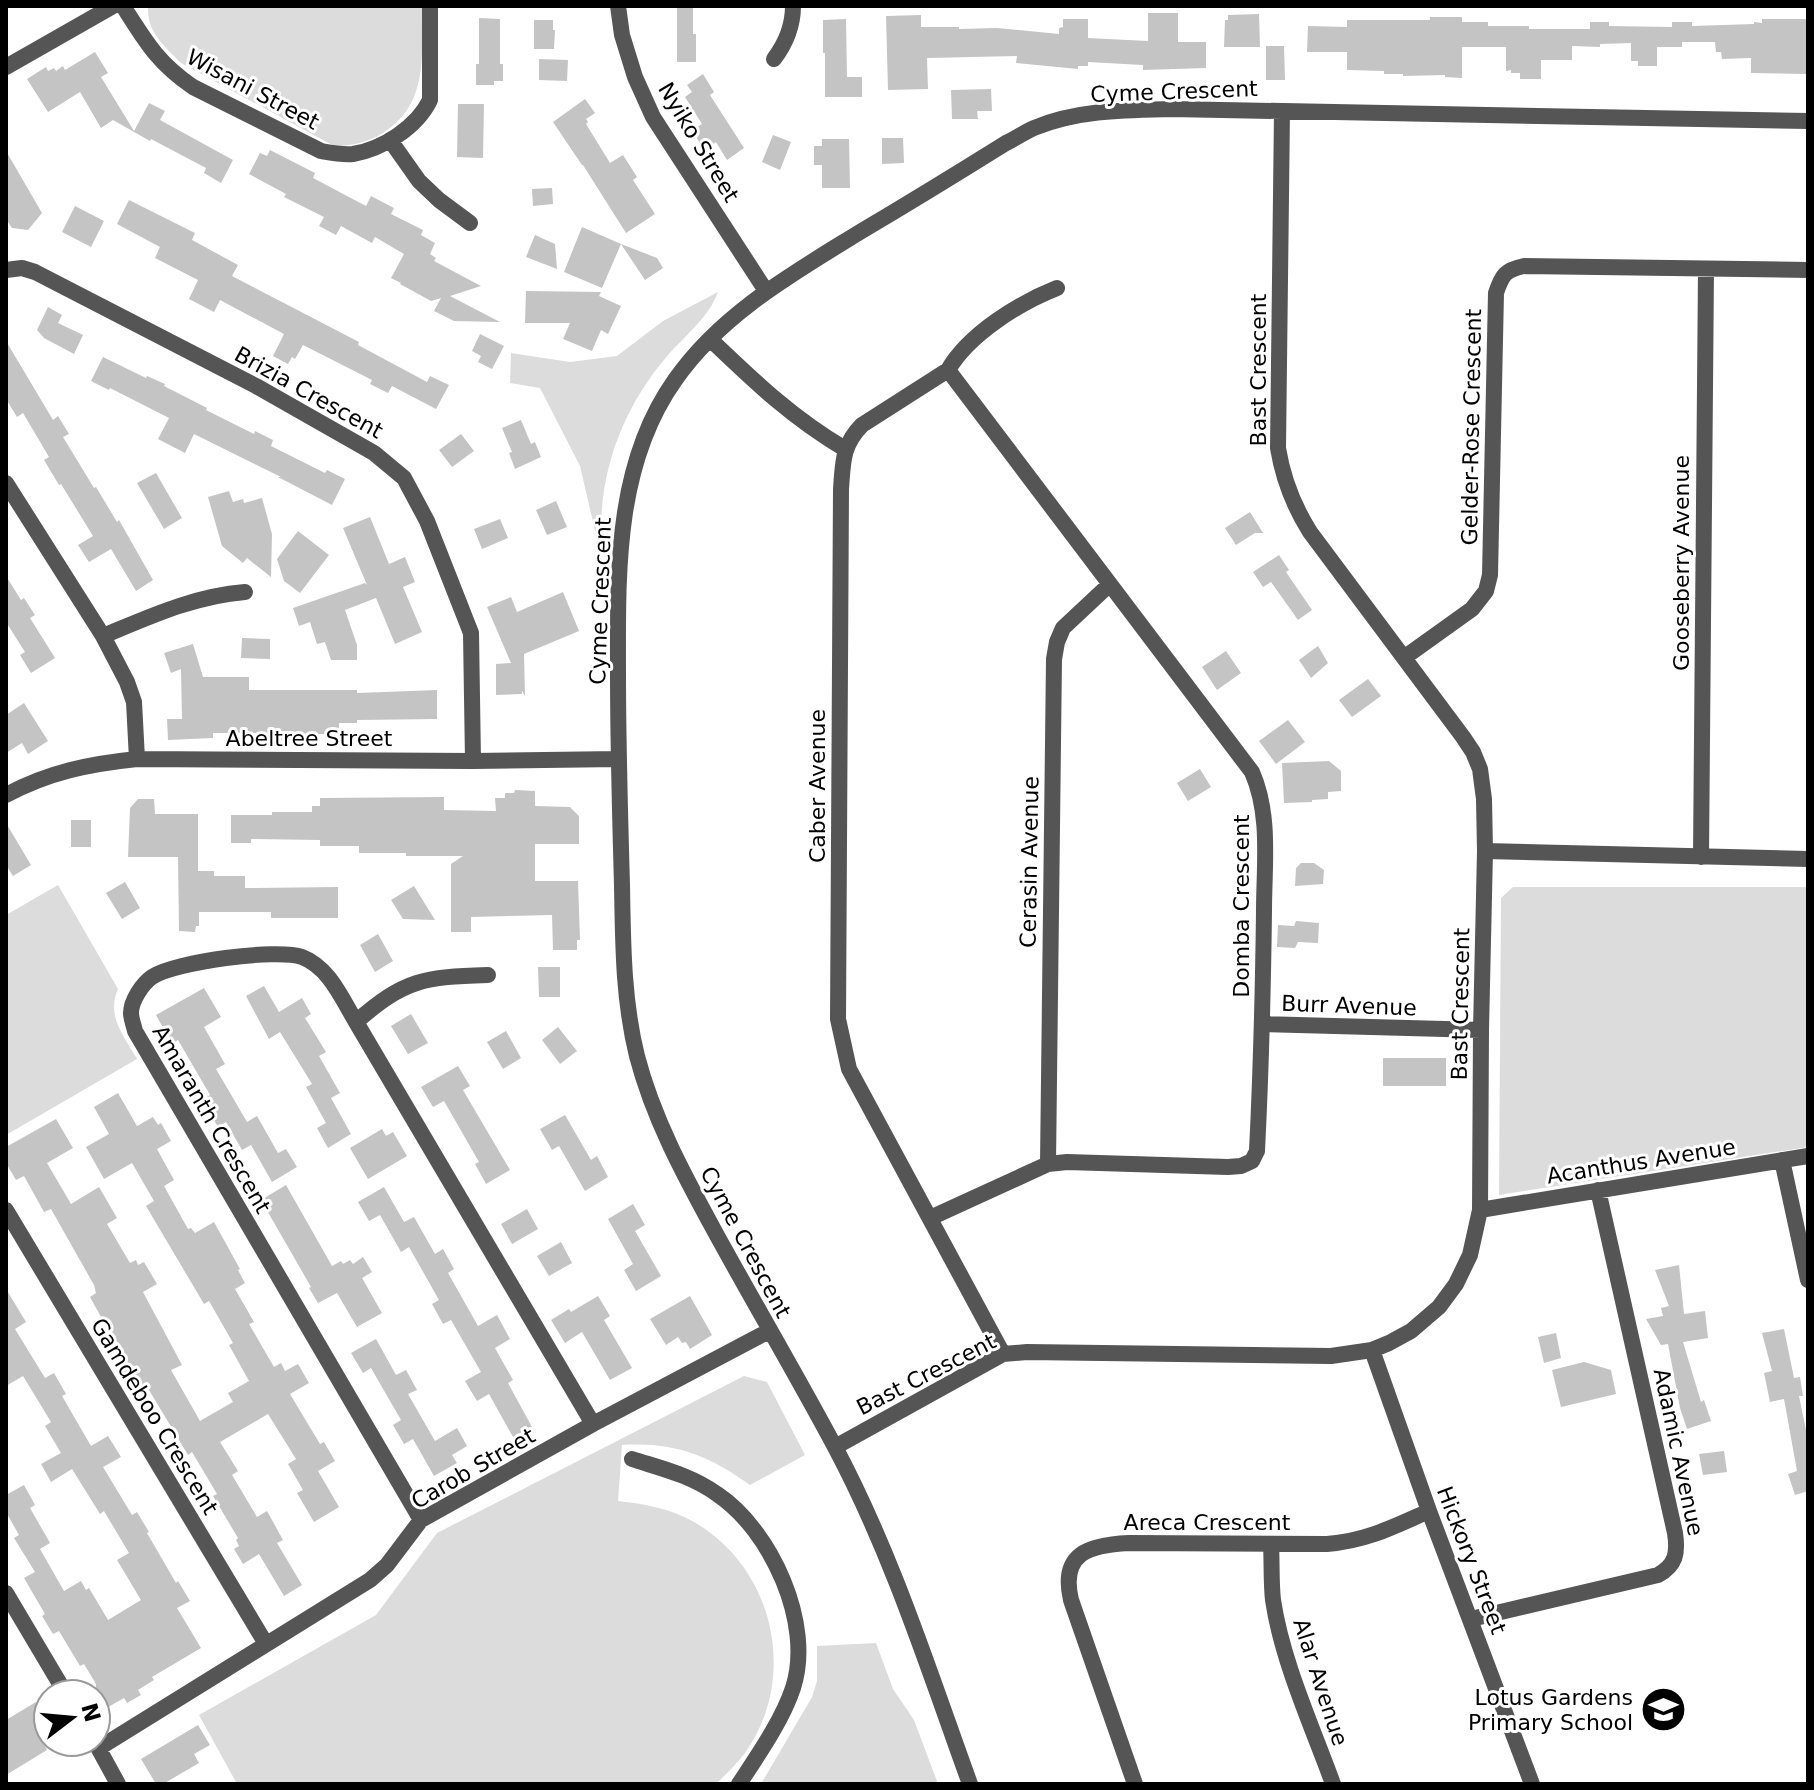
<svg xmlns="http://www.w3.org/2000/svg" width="1814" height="1790" font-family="'DejaVu Sans',sans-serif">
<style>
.green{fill:#dcdcdc}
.building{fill:#c4c4c4}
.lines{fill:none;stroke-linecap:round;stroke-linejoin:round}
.minor{stroke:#555;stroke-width:16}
.labels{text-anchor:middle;stroke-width:6;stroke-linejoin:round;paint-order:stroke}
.street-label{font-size:22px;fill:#000;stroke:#fff}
.poi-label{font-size:22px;fill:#000;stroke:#fff;text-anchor:end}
</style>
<rect width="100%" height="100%" fill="#fff"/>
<path class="green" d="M148,6h274c-1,49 8,97 -39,127 -15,9 -31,13 -49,13l-153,-83c-18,-18 -34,-30 -33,-57z
M718,292c-9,25 -33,44 -50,63 -43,50 -67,110 -67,176l-5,4 -16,-69 -40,-78 -30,-5 1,-30 59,9 47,-6 46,-35z
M58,885l60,104c-12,27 6,47 19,70l-131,76v-220z
M1513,887h295v260l-309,48 2,-297z
M744,1376l23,6 38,73 -55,30c-42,-30 -75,-43 -128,-40l-4,56c26,3 52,7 76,21 80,46 105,155 51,231 -8,11 -19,21 -29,31h-479l-38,-69 177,-100 61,-82z
M876,1643l17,46 21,31 24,64h-177l51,-87 5,-16v-35z"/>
<path class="building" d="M677,6h16v28h3v28h-19z
M1148,13h30v29h28v26l-63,2v-5l-55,-3v4h-10v3l-62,-6 1,-7 -90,2 1,31 -40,1 -2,-74 35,-1v12h38v2l38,-1 62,6v-6l4,-1v-8h25v19l60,3z
M1259,14l1,33h-36l1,-27h3v-5z
M1430,17h32v5h26v4h41v3h61v-7h19v4l63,1v-5h20v4l62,-2v-2l8,1v-4h46v55l-57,-1v-15l-29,1 -1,-7h-5l-1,-10h-33v5h-25v19h-19v-5h-7v-18l-31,1v3l-28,-1v14h-31v19h-21v-6h-9v-3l-5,1v-24h-44v31l-17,-1v-2l-42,1v-2h-19v-3l-37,-1v-18h-40l1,-26 39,1v-7h83z
M479,18l21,1v45h3v17h-9v4h-18v-21h3z
M846,19l1,58h15v20h-37v-44h-2v-33z
M534,20h19v10h2l-1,19h-20z
M1266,46h18l1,34h-19z
M95,52l13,21 -7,4 33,54 15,-28 16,8 -5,9 73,40 -12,23 -17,-10 2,-5 -55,-29 -1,2 -37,-21 -12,8 -21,-36 -32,20 -21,-33 19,-12 2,4 6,-3 2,3 7,-5 2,4z
M539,59l29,1 -1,21 -28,-1z
M703,74l11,18 -4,3 34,53 -17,12 -11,-18 -12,8 -12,-20 10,-6 -17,-27 7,-5 -5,-7z
M991,89l1,22h-15l1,8h-26l-1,-29z
M585,99l10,14 -9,6 2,3 -2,2 24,39 13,-8 14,22 -4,3 22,34 -29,19 -43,-68h-1l-29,-43z
M458,104h26l-1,54 -26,-1z
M773,135l18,7 -11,28 -18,-8z
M882,138h21l1,25 -22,1z
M822,139h27l1,49h-28v-23h-8v-19h8z
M270,150l45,23 -2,5 53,28 5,-10 23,12 -3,6 32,16 -2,5 14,8 -5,11 6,4 -2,3 47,25 -31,10 50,26 -46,-1 -20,-10 7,-13 -10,3 -31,-17 1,-1 -10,-5 13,-24 -29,-17 -3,6 -31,-17 -5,9 -17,-9 5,-9 -40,-20 2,-3 -37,-20 11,-21 7,3z
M6,151l36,62 -14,17 -16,-2 -6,-9z
M552,188l1,16 -20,2 -1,-17z
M129,200l66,33 -3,7 46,25 -6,11 127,66 -1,3 69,37 3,-6 19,9 -13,24 -44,-23 -4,7 -18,-9 2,-4 -69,-35 -8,14 -3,-2 -4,7 -15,-8 11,-22 -64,-34 -6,12 -25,-13 9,-19 -43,-22 5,-11 -43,-23z
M75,206l29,15 -13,26 -29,-15z
M582,227l39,17 -19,44 -38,-16z
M535,235l20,9 2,25 -31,-12z
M621,244l36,14 6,10 -18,12z
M526,291l75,1 -2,4 22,10 -13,28 -7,-4 -9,21 -29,-12 7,-16h-45z
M48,307l14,8 -4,8 25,12 -9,19 -30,-16 -7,-8z
M480,334l24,12 -12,23 -14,-7 3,-6 -9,-5z
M6,341l47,79 5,-4 11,18 -6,3 31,51 2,-1 21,35 2,-2 34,60 -17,11 -25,-42 -22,13 -11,-17 15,-9 -32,-52 -2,1 -15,-25 5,-3 -26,-44 -6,4 -11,-18z
M103,357l43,21 1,-2 18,8 -1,2 43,22 -1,2 48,24 1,-3 18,9 -2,6 54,27 2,-3 18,9 -13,26 -54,-28h3l-87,-43 -9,19 -27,-14 11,-21 -59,-30 -1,2 -18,-9z
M521,420l10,24 4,-2 6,15 -26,12 -6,-16 3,-1 -10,-24z
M461,434l13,17 -22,16 -13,-17z
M156,473l26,45 -18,11 -27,-46z
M229,491l4,11 10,-3 1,4 18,-5 10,36 -1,43 -24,-19 -4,5 -21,-17 -14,-49z
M556,501l11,26 -20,8 -11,-25z
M1250,512l13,21h-8l-19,12 -11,-17z
M370,517l19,47 16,-7 10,25 -12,5 19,45 -27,12 -19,-46 -31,12 12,35v15h-26l-6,-18 -8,2 -7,-22 -11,4 -6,-18 72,-25 2,2 -24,-57z
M500,519l8,19 -26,11 -8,-20z
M298,531l31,24 -29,38 -16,-12 -7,-22z
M1279,555l10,15 -3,2 26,38 -14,10 -27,-38 -8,5 -10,-15z
M6,576l15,24 3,-2 11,17 -5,3 25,40 -24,15 -11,-18 5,-3 -19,-30z
M563,592l16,39 -55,23 1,42 -3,-5v3l-26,1v-31l15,-1 -24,-56 24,-10 6,15z
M242,638l28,1v20l-29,-1z
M193,644l10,33h46v13h108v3l80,-3v29l-80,1v3h-18v11h-43v6h-25v-7h-58v5l-45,2 -1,-21h15l-1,-50 -10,4 -7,-20z
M1318,646l10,17 -17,15 -12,-18z
M1226,651l15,22 -24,17 -15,-23z
M1368,679l13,17 -29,21 -13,-17z
M24,703l24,38 -20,13 -6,-11 -16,10v-38z
M1288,720l17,22 -29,22 -17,-23z
M1329,761l12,10v20l-13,1v7l-16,1v2l-28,1 -2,-40z
M1200,769l11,18 -23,14 -11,-18z
M515,790l20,1v15l35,1 9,9v28h-44v37h43l2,59h-3v10h-24l-1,-35 -81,2v15h-20v-68l12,-8h-57v-3h-47v-7h-39v-6l-69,-1v4h-20v-28h41v-3h40v-6h8v-8l124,-1v13l52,1 -1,-13h10v-5h9z
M138,799h16l1,15h43v57h16v5h31v12l93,-1v31h-67v-6h-72v14h-3l-1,6 -16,-1 -1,-74h-50l2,-49z
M71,820h20v27h-20z
M6,823l25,42 -18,11 -7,-11z
M1301,863h13l10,7 -1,14 -28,2 1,-18z
M125,882l15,26 -18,11 -16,-26z
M414,886l21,34 -32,-1 -12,-19z
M1296,921l23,2 -1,20 -20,-1 -3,6 -18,-1 1,-22 16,1z
M378,934l15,27 -18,11 -15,-27z
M538,967h22v30h-21z
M264,986l15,26 23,-14 9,16 -6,4 21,34 -7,4 21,37 -9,5 20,36 -23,14 -11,-20 9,-5 -20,-36 6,-3 -32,-52 -11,7 -23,-43z
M204,988l17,29 -17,10 21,37 -9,5 31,53 10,-6 21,37 8,-4 11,18 -25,15 -21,-37 -9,5 -16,-28 -8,5 -16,-27 8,-5 -32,-55 -6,4 -16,-29z
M411,1014l17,29 -20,11 -17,-28z
M558,1027l19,24 -17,13 -18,-24z
M506,1031l15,27 -18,11 -16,-27z
M1383,1058h63v28h-63z
M458,1066l12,20 -7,4 47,80 -24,14 -11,-20 4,-2 -35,-61 -11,6 -12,-20z
M118,1093l19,33 16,-9 5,8 3,-2 10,18 -14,8 17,31 -10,6 24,43 3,-1 4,5 19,-11 26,47 -2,1 7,13 -10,6 19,33 -5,2 25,43 7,-4 4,8 13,-7 11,19 -19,11 30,50 4,-2 11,19 -17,10 21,36 -25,15 -17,-29 6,-3 -15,-26 8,-5 -28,-45 -48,28 18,29 -6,4 25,42 10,-6 16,29 -6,3 25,42 -18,11 -25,-42 -16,10 -9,-15 5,-3 -3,-6 2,-2 -25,-42 4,-2 -25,-42 -4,3 -42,-70 -12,6 -16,-28 8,-4 -23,-43 -2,1 -11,-20 6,-4 -2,-8 -43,-76 -7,3 -20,-36 -8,4 -10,-17v-16l50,-28 17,29 -26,15 24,41 28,-17 18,31 -10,6 23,39 6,-3 2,5 6,-3 13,22 -14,8 39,73 -11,5 29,51 33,-19 -5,-9 21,-12 -20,-36 4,-2 -24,-42 -5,3 -58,-98 8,-5 -22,-38 -28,16 -18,-32 23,-13 -15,-27z
M565,1115l26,45 6,-4 11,21 -23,14 -26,-45 -7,4 -12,-21z
M382,1129l4,7 7,-4 14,24 -39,23 -18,-31z
M286,1185l46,81 9,-5 2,3 7,-4 3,4 10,-7 9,15 -10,6 20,35 -25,14 -20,-34 -19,10 -9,-15 2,-1 -50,-87z
M384,1187l20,35 10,-5 21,37 8,-5 11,20 -6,4 30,53 19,-11 13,24 -15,9 18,32 -5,3 24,44 -19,10 -24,-43 -12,7 -12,-20 16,-9 -30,-52 -8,4 -11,-20 7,-4 -30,-53 -8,5 -21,-37 -11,6 -11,-19z
M633,1204l12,21 -10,6 26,45 -25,15 -12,-21 9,-6 -25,-45z
M527,1209l11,20 -26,15 -11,-20z
M561,1242l11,21 -23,13 -12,-20z
M1679,1265l5,49 21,-3 3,27 -25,4 18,60 3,-2 7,21 -24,8 -7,-21 -12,-64 -7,1 -15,-26 17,-3 -2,-8 8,-2 -14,-36z
M6,1289l20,33 -11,7 30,49 9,-5 12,21 -4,2 29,50 17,-10 13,21 -18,10 29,48 5,-3 12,20 -2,1 29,50 2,-2 12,20 -13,7 24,40 -49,29 2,3 -16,10 3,5 -14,8 -3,-5 -21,12 -7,-13v-13l-12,-20 -4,2 -21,-35 -6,3 -11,-18 3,-2 -21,-36 11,-6 -21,-34 5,-3 -13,-23v-17l18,-10 11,20 -5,3 20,35 -10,6 24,42 17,-10 5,9 3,-2 19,32 33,-20 -24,-40 12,-7 -25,-42 -4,3 -28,-45 -21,13 -10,-18 20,-11 -16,-27 6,-4 -28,-46 -17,10z
M598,1296l12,20 -6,4 28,48 -22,12 -28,-48 -17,11 -14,-23 18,-11 2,3z
M690,1296l22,39 -22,14 -4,-7 -4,1 -4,-6 -12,8 -16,-26z
M1784,1329l10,49 6,-1 3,19h-4l9,44v51l-13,4 -7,-21 9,-3 -13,-72 -14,3 -6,-29 8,-2 -10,-38z
M1556,1333l5,25 -17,5 -6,-26z
M376,1339l20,36 10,-5 11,20 -9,4 27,47 22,-13 10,18 -15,9 5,8 -23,13 -21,-37 -9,5 -11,-19 8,-5 -30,-52 -8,5 -12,-20z
M1584,1362l27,8 5,24 -55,13 -9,-37z
M1724,1451l3,21 -24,3 -4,-21z
M36,1702l12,21v21l-3,2 2,4 -41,25v-55z
M198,1725l12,20 -16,9 5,9 -36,21h-7l-15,-25z"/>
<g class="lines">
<path class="minor" d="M123,6c23,36 34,56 70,81l128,64c11,2 21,4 32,3 30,-5 64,-27 77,-54v-94
M618,6l4,29 13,42 18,40 113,174
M774,59c12,-16 19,-33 19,-53
M6,67l107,-61
M390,140l29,41 20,19 31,23
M6,270l16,-2 13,4 221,114 118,67 30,25 23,43 44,112 2,128
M710,339c45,43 81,78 135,110
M6,483l97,153 24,46 7,20 3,57
M103,636c46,-19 91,-40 142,-44
M1405,657l67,-48 14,-18 4,-16 6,-282c6,-18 9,-23 28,-27l284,4
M6,795c43,-23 83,-31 131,-36l336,2 145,-2
M1485,851l323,8
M1701,857l5,-588
M356,1022c49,-43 68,-45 132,-47
M1263,1024l218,6
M1782,1160l26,120
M1048,1164l6,-505 3,-17 6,-14 47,-44
M6,1210l260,434
M1480,1210l328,-54
M930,1218l118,-54 19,-2 161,5 13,-1 11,-5 5,-10c4,-80 6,-160 7,-240 0,-46 7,-96 -12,-139l-304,-402
M1372,1350l57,161 103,273
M1003,1354l-154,-285 -11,-50 3,-530c2,-26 1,-44 21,-64l86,-55c21,-36 71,-67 109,-82
M835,1447l168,-93 24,-2 304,4 41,-6 17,-7 22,-12 28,-24 17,-23 14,-29 10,-45 1,-180 4,-179 -1,-52 -4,-30 -7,-17 -10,-15 -153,-205c-17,-27 -27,-53 -32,-84l4,-337
M632,1459c31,10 58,16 85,35 54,36 97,130 76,194 -11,33 -35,67 -54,96
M421,1520l-286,-489c-1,-5 -4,-12 -4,-18 0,-12 11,-29 21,-36 22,-15 125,-29 150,-20 27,10 40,42 54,65l237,402
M1271,1544c1,18 0,38 2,56 9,61 39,126 60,184
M6,1593l60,101
M1471,1619l187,-44c18,-10 20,-22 17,-42l-77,-343
M95,1742l23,42
M99,1748l271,-168 17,-15 34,-45 172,-96 176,-93
M970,1784c-41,-113 -78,-230 -135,-337 -39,-73 -81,-144 -121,-217 -30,-55 -61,-112 -77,-174 -14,-56 -14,-113 -15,-171 -2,-70 -4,-140 -4,-210 0,-100 -4,-209 57,-295 46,-66 117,-106 185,-148 49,-29 98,-59 146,-89 10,-5 19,-11 28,-15 43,-18 91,-18 137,-19l637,12
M1135,1784l-64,-184c-11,-47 18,-55 58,-57l198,1c39,-3 66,-17 102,-33"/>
</g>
<defs>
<symbol id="school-disc" viewBox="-11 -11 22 22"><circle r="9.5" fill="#000" stroke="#fff"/><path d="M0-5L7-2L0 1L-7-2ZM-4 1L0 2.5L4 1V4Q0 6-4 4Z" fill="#fff"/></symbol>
</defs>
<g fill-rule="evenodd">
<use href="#school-disc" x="1638" y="1684" width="51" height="51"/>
</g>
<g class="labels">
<g class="street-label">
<text transform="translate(253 89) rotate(28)" y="8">Wisani Street</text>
<text transform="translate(1174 91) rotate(-2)" y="8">Cyme Crescent</text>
<text transform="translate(699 142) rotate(59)" y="8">Nyiko Street</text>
<text transform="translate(1258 370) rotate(-90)" y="8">Bast Crescent</text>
<text transform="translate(309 392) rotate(29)" y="8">Brizia Crescent</text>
<text transform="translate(1471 427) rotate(-89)" y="8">Gelder-Rose Crescent</text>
<text transform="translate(1681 563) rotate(-90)" y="8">Gooseberry Avenue</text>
<text transform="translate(600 601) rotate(-88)" y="8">Cyme Crescent</text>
<text x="309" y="746">Abeltree Street</text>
<text transform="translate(817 786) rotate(-90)" y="8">Caber Avenue</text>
<text transform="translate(1029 862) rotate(-89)" y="8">Cerasin Avenue</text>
<text transform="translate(1241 906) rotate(-90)" y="8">Domba Crescent</text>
<text transform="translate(1460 1004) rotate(-89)" y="8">Bast Crescent</text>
<text transform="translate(1349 1005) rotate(2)" y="8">Burr Avenue</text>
<text transform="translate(212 1119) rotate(60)" y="8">Amaranth Crescent</text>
<text transform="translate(1641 1161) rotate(-9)" y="8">Acanthus Avenue</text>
<text transform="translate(746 1242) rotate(62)" y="8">Cyme Crescent</text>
<text transform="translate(926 1374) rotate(-27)" y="8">Bast Crescent</text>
<text transform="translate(155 1416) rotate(59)" y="8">Gamdeboo Crescent</text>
<text transform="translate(1679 1452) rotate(78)" y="8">Adamic Avenue</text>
<text transform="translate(473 1468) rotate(-30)" y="8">Carob Street</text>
<text x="1207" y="1530">Areca Crescent</text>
<text transform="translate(1472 1560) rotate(69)" y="8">Hickory Street</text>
<text transform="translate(1321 1682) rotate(72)" y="8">Alar Avenue</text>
</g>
<g class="poi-label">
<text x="1633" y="1705">Lotus Gardens<tspan x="1633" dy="25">Primary School</tspan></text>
</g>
</g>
<rect width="1814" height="1790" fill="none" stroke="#000000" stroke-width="16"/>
<g transform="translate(72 1718) rotate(74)"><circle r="38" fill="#ffffff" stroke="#999999" stroke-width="2"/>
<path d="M0-6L14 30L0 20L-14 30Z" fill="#000000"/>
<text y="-12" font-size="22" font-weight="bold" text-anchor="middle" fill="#000000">N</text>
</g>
</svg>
